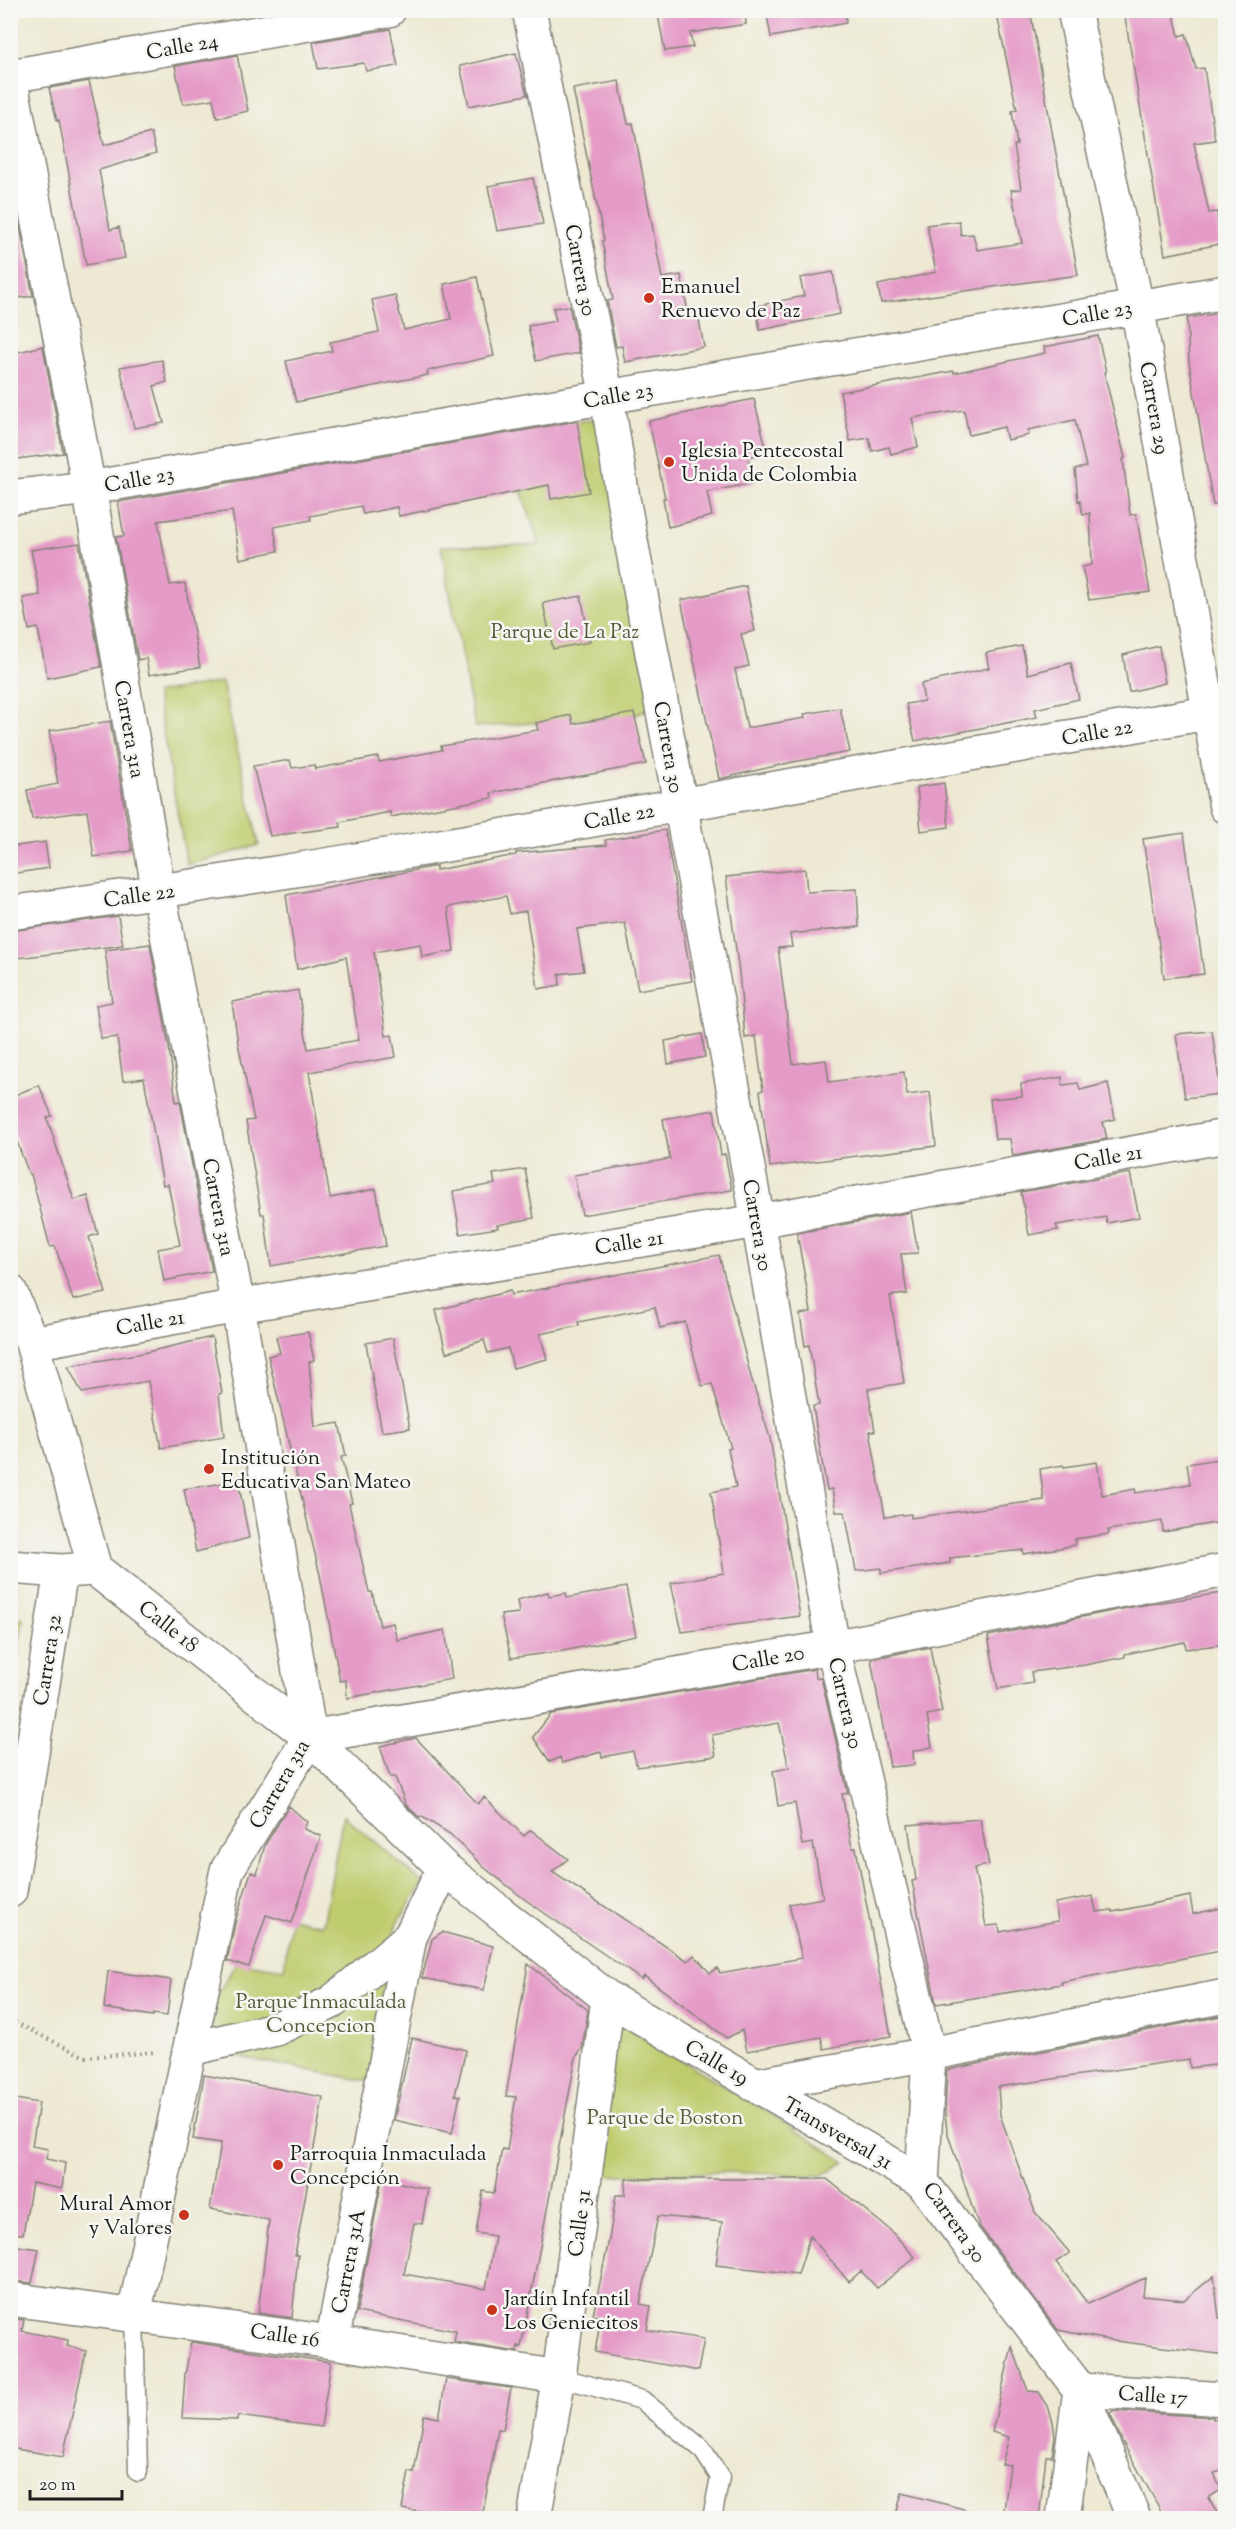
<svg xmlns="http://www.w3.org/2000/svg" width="1236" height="2529" font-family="'Sorts Mill Goudy',serif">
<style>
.green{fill:#bfcc6d;stroke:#6e7444;stroke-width:1.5}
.building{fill:#e59bc8}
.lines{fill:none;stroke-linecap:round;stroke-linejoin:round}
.service-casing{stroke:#848278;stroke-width:21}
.minor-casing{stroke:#848278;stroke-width:36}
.path{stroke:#848278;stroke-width:4;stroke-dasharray:1.5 4.5;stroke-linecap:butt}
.service{stroke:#fff;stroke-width:18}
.minor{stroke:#fff;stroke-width:33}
.poi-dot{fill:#c8321e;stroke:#f6f6f2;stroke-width:2}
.labels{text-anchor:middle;stroke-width:5;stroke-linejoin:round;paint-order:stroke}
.street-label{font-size:21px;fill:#1c1c1c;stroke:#f6f6f2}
.poi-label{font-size:21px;fill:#1c1c1c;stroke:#f6f6f2;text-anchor:start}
.park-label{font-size:21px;fill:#555a38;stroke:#f6f6f2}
</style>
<rect width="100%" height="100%" fill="#f6f6f2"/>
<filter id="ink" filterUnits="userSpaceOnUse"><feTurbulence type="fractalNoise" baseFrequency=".0167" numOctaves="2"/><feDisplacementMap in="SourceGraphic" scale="12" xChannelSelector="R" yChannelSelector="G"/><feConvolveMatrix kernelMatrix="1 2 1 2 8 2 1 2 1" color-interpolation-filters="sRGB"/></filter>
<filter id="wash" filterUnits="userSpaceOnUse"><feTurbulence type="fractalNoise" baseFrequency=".008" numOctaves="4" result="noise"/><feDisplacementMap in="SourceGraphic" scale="24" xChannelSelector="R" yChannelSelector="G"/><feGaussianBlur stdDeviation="1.35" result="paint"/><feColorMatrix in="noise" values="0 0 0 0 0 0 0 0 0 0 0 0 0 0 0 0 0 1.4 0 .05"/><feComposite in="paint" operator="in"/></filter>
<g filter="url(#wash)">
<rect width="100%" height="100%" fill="#ede9d3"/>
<path class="green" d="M590,420l29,8 49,272 -34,16 -159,11 -34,-181 99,-1 -39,-111z
M222,682l37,163 -72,20 -31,-172z
M11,1615l12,3 -12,78 -1,-81z
M343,1815l80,68 -27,42 -24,157 -165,-31 10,-56 20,-33 47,7 7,-51 32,7z
M618,2023l141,83 86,56 -25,14 -95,-4 -128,4z"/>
<g id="blocks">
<path class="building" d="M657,10h88l1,14 -56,9 3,14 -28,4z
M766,10h79l1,13 -75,14z
M996,10h34l48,265 -197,28 -3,-18 58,-13 -9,-47 32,-4 2,14 12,-1 4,16 45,-7 -11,-53 10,-1 -7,-44h3l-5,-34 5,-1z
M1124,11h49l6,25 7,-2 10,35 8,-1 11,72 -21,3 15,70 8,-1 3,32 -55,11z
M390,29l8,37 -32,5 -2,-8 -46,6 -5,-27z
M516,53l11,42 -58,11 -9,-40z
M237,55l11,56 -31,7 -4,-19 -30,5 -8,-38z
M89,81l15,64 47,-12 5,20 -57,17 11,60 9,-3 6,31 -39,7 -27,-145 -2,1 -8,-33z
M619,81l9,43 5,-1 29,155 19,-3 7,37 9,-2 7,37 -79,15 -3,-16 -6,1 -9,-46 6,-1 -11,-59 2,-1 -31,-151z
M533,178l10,46 -46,7 -9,-45z
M19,221l14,75 -23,3v-77z
M833,272l7,42 -80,16 -4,-24 48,-10 -4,-18z
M477,277l17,79 -67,15 1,4 -132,27 -10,-41 46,-10 -2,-9 49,-10 -7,-32 23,-5 9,35 47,-11 -7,-35z
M569,306l10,47 -43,8 -8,-35 28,-5 -3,-13z
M1226,312v192l-13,1 -24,-143 -2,-44z
M1098,336l8,36h-2l21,86 -2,1 7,56 6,-1 14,78 -61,8 -7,-33 10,-2 -2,-52 -7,2 -3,-15 -2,1 -3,-32 11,-2 -11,-47 -47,10 1,5 -22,5 -3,-13 -35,8 -5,-25 -52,8 6,29 -27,7 -2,-7 -17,4 -3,-13 -19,3 -10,-49 114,-21v2l91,-20 -1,-6z
M43,346l20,107 -53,7v-106z
M162,360l5,22 -13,4 10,37 -30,5 -14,-61z
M754,399l13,53 -19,5 6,26 -47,9 5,24 -44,11 -5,-29h2l-16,-77z
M577,421l12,71 -38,7 -2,-14 -150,31 -2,-9 -34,7 -2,-8 -51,10 1,4 -37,7 4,24 -38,8 -8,-48 -74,10 12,64 15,-2 15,84 -51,8 -3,-17 -8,2 -22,-123 8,-1 -6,-34z
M79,543l22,124 -54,11 -9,-50 -9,2 -6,-32 17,-3 -9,-45z
M746,586l9,45 -14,3 8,32 -14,3 12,59 58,-10 -1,-4 36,-6 10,44 -57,10 -74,17 -38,-179z
M581,596l9,46 -37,7 -10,-46z
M1022,646l6,28 43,-11 8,36 -44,10 2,8 -122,24 -9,-37 18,-3 -3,-17 68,-16 -3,-15z
M1159,646l6,37 -36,9 -6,-37z
M634,713l12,51 -155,29 1,5 -76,14 -25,5 -1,-5 -50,10 1,5 -71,9 -17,-70 37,-6 2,8 22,-3 1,4 63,-12 1,5 63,-12 -1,-4 97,-16 -2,-7 35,-8 2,9z
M110,721l22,130 -38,6 -7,-46 -55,8 -5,-29 31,-6 -9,-53z
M944,783l5,44 -28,4 -4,-44z
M665,830l27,151 -54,9 -13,-67 -48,6 7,42 -25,3 1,11 -22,4 -12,-78 -16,3 -4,-18 -58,11 6,44 -32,6 -2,-13 -46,8 12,84 6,-1 4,22 -87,15 21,126 46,-9 10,57 -115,20 -7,-52h-3l-15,-93 8,-1 -16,-77 -6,-41 66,-12 10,59 51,-9 -13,-83 -49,12 -11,-74 150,-29v4l27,-5 53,-10v-2l90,-8 -1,-5z
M1184,833l20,141 -40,4 -21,-139z
M45,842l4,26 -39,6v-27z
M805,869l2,23 50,-3 2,38 -69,7 2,13 -14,1 15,116 33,-4 3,22 75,-10 3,23 23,-3 6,54 -166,21 -10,-76 3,-1 -7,-54 -11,2 -6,-66 -13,-95z
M118,916l5,29 -113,14v-28z
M150,944l19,103 7,55 4,-1 32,170 -48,10 -6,-32 22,-4 -12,-61 -5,1 -19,-107 -21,3 -6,-44 -16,2 -5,-34 16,-3 -7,-52z
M1212,1031l9,63 -36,4 -9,-64z
M702,1034l3,23 -37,7 -3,-23z
M1062,1077l1,8 15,-2 2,7 28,-7 7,36 -12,3 4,17 -94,17 -3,-17h-15l-5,-40 32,-3 -1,-12z
M39,1085l13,31 -5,2 27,82 14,-4 10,38 -9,3 17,56 -33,7 -18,-54 -5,1 -19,-73h-2l-19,-51v-26z
M714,1110l7,45 4,-1 7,36 -150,25 -8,-40 96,-16 -7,-40z
M525,1169l9,49 -37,7 1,3 -38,6 -7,-43 42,-7 -2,-10z
M1130,1173l9,44 -32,6 -1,-6 -50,8 2,5 -29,5 -8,-43z
M911,1212l7,41 -17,1 6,40 -17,2 14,87 -36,6 7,42h-5l15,86 26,-3v4l133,-18 -4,-31 23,-4 1,2 33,-5 5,33 33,-6 1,4 54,-9 -3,-20 31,-5 2,9 6,-1v54l-63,11 -1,-11 -54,9 1,4 -34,5v6l-15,3 -37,6v-4l-73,8v5l-69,10v-5l-25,3 -11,-59h-9l-4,-23 -5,1 -10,-58 -4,-26 6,-1 -10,-60 -4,1 -5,-32 11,-2 -14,-79z
M719,1255l32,122 19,61 30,178 -118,16 -11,-49 53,-10 -13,-81 25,-5 -8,-38 3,-1 -19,-64 -10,2 -17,-64 -25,6 -5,-21 -77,15 1,4 -39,8 7,25 -34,9 -5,-20 -20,5 -4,-13 -38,13 -10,-43 74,-19 1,4z
M308,1332l6,28 -5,2 6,65 24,-4 7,33 -5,1 11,46 -3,1 20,88h3l8,34 13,-3 4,17 48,-10 7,49 -105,19 -1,-18 -6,1 -20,-106 -52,-219 12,-3 -4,-16z
M212,1337l10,56 -3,1 5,43 -63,11 -13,-67 -66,12 -14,-27 75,-13z
M393,1338l17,90 -28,4 -16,-89z
M238,1481l11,57 -53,14 -12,-63z
M626,1587l10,49 -73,15 -52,7 -10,-43 18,-2 -2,-13 31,-8 1,4 17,-3 1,5z
M1221,1593l5,51 -40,5 -1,-7 -60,12v3l-40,8 -54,7 2,11 -35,6 -10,-53 149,-30z
M930,1647l12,65 -15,3 5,32 -19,4 1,14 -24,2 -19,-108z
M815,1669l1,9 5,-1 27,116 -6,1 10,54h4l35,188 -67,13 -3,-12 -74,14 -5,-21 -15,8 -83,-62 -2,4 -63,-43 -56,-39 -38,-30 -35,-34 -29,-18 -2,1 -13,-12 -11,-28h-5l-10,-31 36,-8 62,66 6,-7 40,39 7,-6 37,29 -16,13 136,89 6,-6 16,18 7,-5 3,5 82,-15 -13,-54 34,-6 -10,-55 -11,2 -7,-42 -17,3 -5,-35 16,-3 -10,-45 -67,12 4,21 -79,11 -4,-16 -31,6 -1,-5 -39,11 -2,-6 -10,5 -17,-25 18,-23z
M289,1806l18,16 -3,7 17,7 -29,87 -26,-8 -17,52 -22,-6 9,-42 15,-47 6,2 8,-29z
M980,1819l9,46 -15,3 12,58 13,-1 1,7 58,-11 -3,-18 38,-7 3,16 17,-2v2l77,-16 3,18 33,-7v43l-165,32 1,2 -126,20 -24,-123 4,-1 -8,-55z
M442,1932l51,14 -9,44 -62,-12 10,-39z
M528,1964l60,46 -6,39 -6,8 -55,290 -3,-1 -1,6 -63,-10 2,-11 -99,-19 25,-133 46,10 -6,35 -8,-1 -10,51 82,15 9,-53 -19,-3 7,-42 11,2 8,-44 5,1 9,-53 -10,-1z
M108,1971l63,9 -4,36 -14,-2v2l-49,-8z
M1226,2015v29h-6l3,20 -33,4 -1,-9 -191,28 2,28 35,97 35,41 -14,9 32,42 57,-26 -2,18 41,4 30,-24 5,42h7v37l-118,-15 -50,-10 -78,-103 -6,-14 -27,-82 -2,-19 2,-42z
M412,2038l54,12 -11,45 5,1 -8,37 -58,-13z
M204,2075l119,22 -28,158h3l-6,63 -34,-5 11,-93 -59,-11 11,-66 -28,-4z
M10,2098l29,5 -7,43 16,3 -2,10 19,4 -3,26 -30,-6 -9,51 -13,-1z
M626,2179h201l63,51 25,27 -38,31 -16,-17 -12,11 -39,-46 -12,38 -82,-9 6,-43 -64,-6 -18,88 11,2 -4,24 57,9 -6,32 -103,-19 6,-35 -8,-2 16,-75 7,-45h9z
M10,2245l29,4 -7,34 -22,-2z
M10,2318l14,2 -2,11 46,9 -1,6 19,5 -23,106 -53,-9z
M191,2342l140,20 -10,65 -83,-11 -1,4 -55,-2 3,-43z
M1012,2346l16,45 11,1 9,14 5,16 2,14 -3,20h-6l-7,62h-36l7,-53 -8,-1 7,-27 -17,-5z
M446,2379l65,9 -8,42 -5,-1 -16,89h-28l-52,-9 7,-37 5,1 10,-58 15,3z
M1113,2411l100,6v2l13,-1v52l-12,3 7,17 -13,8 12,20h-55l-43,-77 -12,-28z
M902,2493l66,17 -1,8h-72z"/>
</g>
</g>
<g filter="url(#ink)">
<use href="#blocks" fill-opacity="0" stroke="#848278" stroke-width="1.5"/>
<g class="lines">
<defs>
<path id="service" d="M134,2315l4,157
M559,2377l83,23 60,49 18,28 -8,41"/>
<path id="minor" d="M529,10l78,387 16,101 135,723 75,426 96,407 -7,128 158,208 54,128
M1074,10l63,296 89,501
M10,76l379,-66
M10,77l79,411 70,405 79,413 72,431 -83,133 -93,445
M10,497l79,-9 518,-91 619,-105
M10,913c407,-57 811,-135 1216,-203
M10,1291l22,52 63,226
M32,1343l206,-37 520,-85 468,-85
M10,1567l51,4 34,-2 215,168 134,131 164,130 314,184
M310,1737l523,-90 393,-77
M10,1891l51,-320
M190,2049l86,-20 56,-27 78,-65
M754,2085l175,-31 297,-58
M10,2299l322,43 227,35
M332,2342l78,-405 34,-69
M534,2518l25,-141 49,-379
M1063,2518l17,-128 146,9"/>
</defs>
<use href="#service" class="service-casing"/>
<use href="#minor" class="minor-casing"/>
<path class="path" d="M10,2020l75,37 72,-5"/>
<use href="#service" class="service"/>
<use href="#minor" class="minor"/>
</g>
</g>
<g class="poi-dot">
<circle cx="649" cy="298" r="6"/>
<circle cx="669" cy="462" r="6"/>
<circle cx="209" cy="1469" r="6"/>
<circle cx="278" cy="2165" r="6"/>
<circle cx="184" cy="2215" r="6"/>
<circle cx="492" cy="2310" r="6"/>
</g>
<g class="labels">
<g class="street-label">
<text transform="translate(182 46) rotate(-10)" y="7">Calle 24</text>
<text transform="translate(581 270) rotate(79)" y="7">Carrera 30</text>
<text transform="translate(1097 313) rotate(-10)" y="7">Calle 23</text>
<text transform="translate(618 395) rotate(-10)" y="7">Calle 23</text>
<text transform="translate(1155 408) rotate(80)" y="7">Carrera 29</text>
<text transform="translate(139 479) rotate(-10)" y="7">Calle 23</text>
<text transform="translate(130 729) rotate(80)" y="7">Carrera 31a</text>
<text transform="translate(1097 732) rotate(-10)" y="7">Calle 22</text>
<text transform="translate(669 747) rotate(80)" y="7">Carrera 30</text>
<text transform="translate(619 816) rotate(-10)" y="7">Calle 22</text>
<text transform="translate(139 895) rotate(-8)" y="7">Calle 22</text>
<text transform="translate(1108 1157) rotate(-10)" y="7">Calle 21</text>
<text transform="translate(219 1207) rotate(79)" y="7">Carrera 31a</text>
<text transform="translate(758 1225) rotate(80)" y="7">Carrera 30</text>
<text transform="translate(629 1242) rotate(-9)" y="7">Calle 21</text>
<text transform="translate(150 1322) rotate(-10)" y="7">Calle 21</text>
<text transform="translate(169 1626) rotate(38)" y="7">Calle 18</text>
<text transform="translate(768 1658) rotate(-10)" y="7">Calle 20</text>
<text transform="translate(47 1660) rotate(-81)" y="7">Carrera 32</text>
<text transform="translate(846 1703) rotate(77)" y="7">Carrera 30</text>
<text transform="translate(279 1784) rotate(-60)" y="7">Carrera 31a</text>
<text transform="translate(717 2062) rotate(30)" y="7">Calle 19</text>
<text transform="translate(838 2133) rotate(30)" y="7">Transversal 31</text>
<text transform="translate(955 2222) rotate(55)" y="7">Carrera 30</text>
<text transform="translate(579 2223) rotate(-83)" y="7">Calle 31</text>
<text transform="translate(348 2261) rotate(-79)" y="7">Carrera 31A</text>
<text transform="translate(285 2335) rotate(8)" y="7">Calle 16</text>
<text transform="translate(1153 2395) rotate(4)" y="7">Calle 17</text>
</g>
<g class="poi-label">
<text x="661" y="293">Emanuel<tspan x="661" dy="24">Renuevo de Paz</tspan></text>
<text x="681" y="457">Iglesia Pentecostal<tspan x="681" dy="24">Unida de Colombia</tspan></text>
<text x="221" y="1464">Institución<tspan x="221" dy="24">Educativa San Mateo</tspan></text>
<text x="290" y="2160">Parroquia Inmaculada<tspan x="290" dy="24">Concepción</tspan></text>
<text x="172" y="2210" text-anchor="end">Mural Amor<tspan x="172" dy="24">y Valores</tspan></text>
<text x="504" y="2305">Jardín Infantil<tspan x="504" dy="24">Los Geniecitos</tspan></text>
</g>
<g class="park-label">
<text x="565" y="638">Parque de La Paz</text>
<text x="321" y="2008">Parque Inmaculada<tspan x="321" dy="24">Concepcion</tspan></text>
<text x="665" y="2124">Parque de Boston</text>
</g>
</g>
<rect width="1236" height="2529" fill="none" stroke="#f6f6f2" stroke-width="36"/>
<path d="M30 2490v9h92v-9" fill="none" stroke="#1c1c1c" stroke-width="3"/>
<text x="39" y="2490" font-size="18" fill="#1c1c1c" stroke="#f6f6f2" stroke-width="4.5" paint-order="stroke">20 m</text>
</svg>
